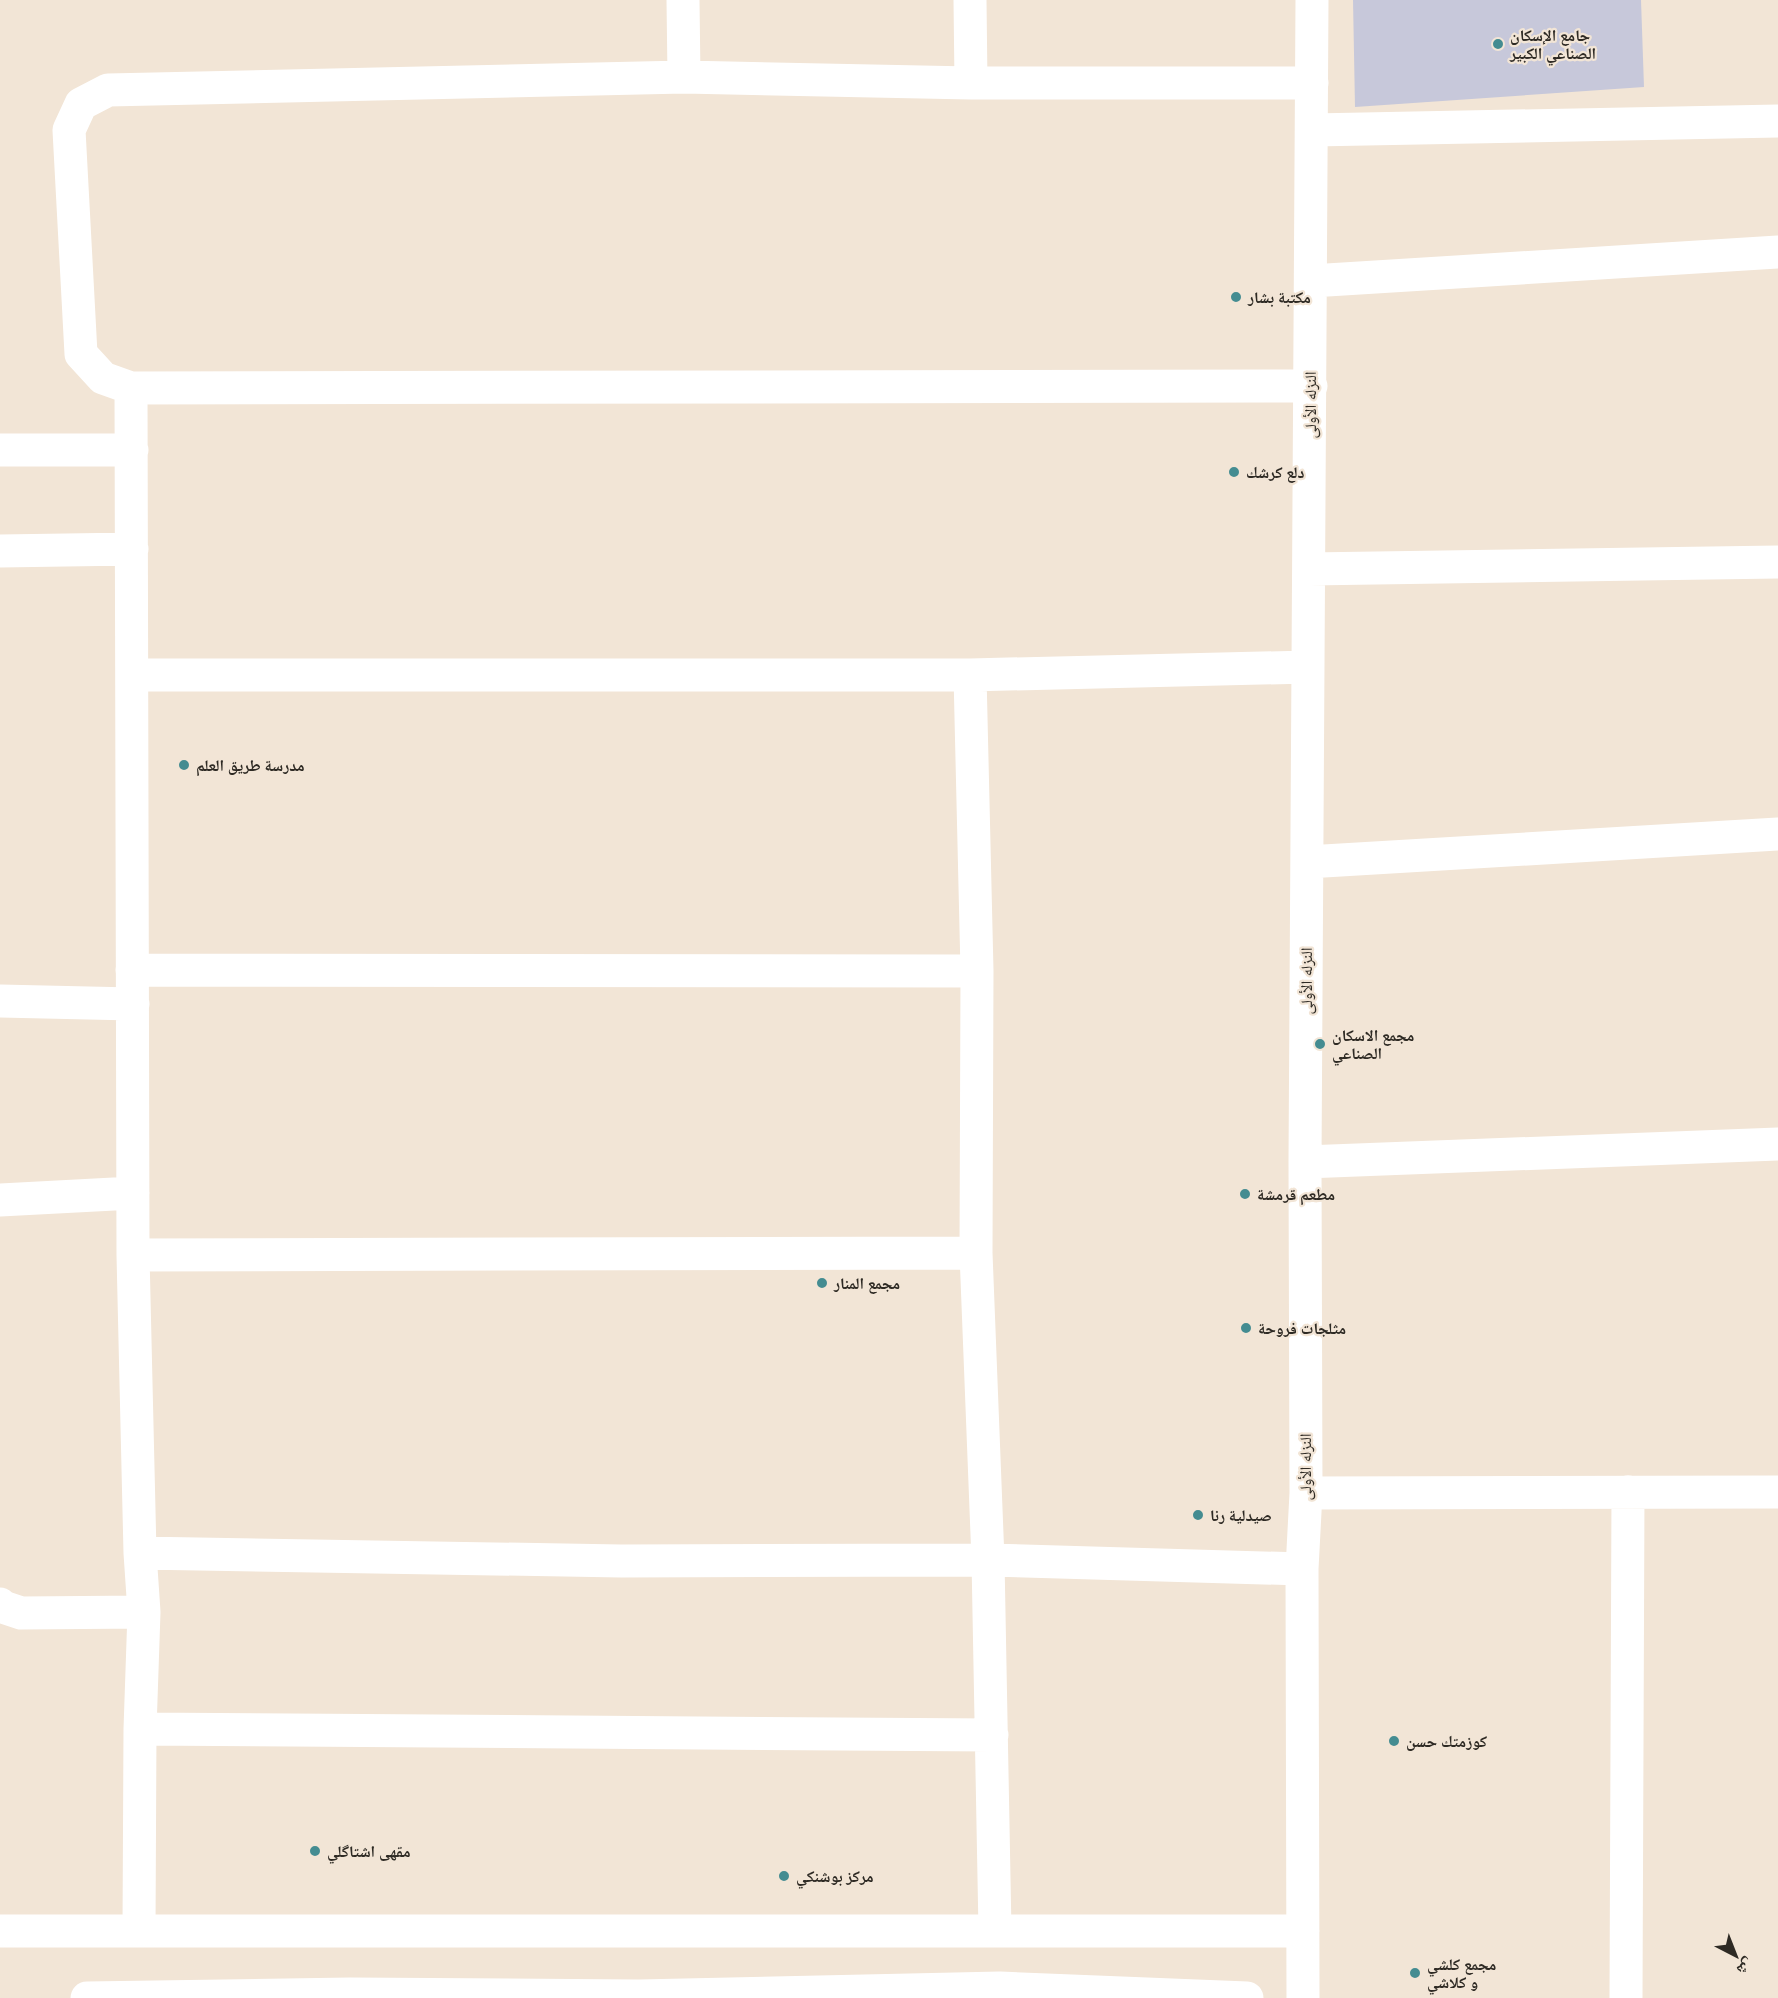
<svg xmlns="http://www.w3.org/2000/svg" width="1778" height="1998" font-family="'DM Sans','Noto Naskh Arabic',sans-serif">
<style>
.building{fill:#c7c8da}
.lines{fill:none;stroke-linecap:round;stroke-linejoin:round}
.minor{stroke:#fff;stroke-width:33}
.poi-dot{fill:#448c91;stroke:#f2e5d6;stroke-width:2}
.labels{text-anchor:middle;stroke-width:4.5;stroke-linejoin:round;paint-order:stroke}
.poi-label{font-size:16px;font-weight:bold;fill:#2e2a24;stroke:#f2e5d6;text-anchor:start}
.street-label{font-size:16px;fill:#2e2a24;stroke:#f2e5d6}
</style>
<rect width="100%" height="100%" fill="#f2e5d6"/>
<path class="building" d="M1353,0h288l3,87 -289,20z"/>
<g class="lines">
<path class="minor" d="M683,0l1,77
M970,0l1,83
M1313,130l465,-9
M1311,281l467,-29
M1311,386l-1180,2 -28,-10 -22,-24 -12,-224 12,-26 27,-14 576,-13 287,6h341
M131,388l2,867 7,298 4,59 -4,117 -1,202
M0,450h132
M0,551l132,-2
M1309,569l469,-7
M132,675h838l338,-8
M970,675l7,296 -1,282 12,307 7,371
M1307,862l471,-28
M132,970l845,1
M0,1001l133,3
M1305,1162l473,-18
M0,1200l133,-7
M133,1255l843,-2
M1306,1493l472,-1
M140,1553l481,8 367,-1 314,9
M0,1604l3,3 18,6 123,-1
M140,1729l852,6
M0,1931h1303
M87,1998l263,-4 289,2 361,-8 247,10
M1303,1998l-1,-429 4,-76 -1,-331 7,-1162
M1626,1998l2,-506"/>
</g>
<g class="poi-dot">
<circle cx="1498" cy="44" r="6"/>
<circle cx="1236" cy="297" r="6"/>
<circle cx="1234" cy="472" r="6"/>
<circle cx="184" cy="765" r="6"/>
<circle cx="1320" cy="1044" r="6"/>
<circle cx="1245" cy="1194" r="6"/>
<circle cx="822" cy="1283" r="6"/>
<circle cx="1246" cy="1328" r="6"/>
<circle cx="1198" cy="1515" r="6"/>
<circle cx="1394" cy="1741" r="6"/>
<circle cx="315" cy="1851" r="6"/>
<circle cx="784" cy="1876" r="6"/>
<circle cx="1415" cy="1973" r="6"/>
</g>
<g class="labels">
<g class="poi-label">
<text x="1510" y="41">جامع الإسكان<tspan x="1510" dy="18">الصناعي الكبير</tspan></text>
<text x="1248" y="303">مكتبة بشار</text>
<text x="1246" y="478">دلع كرشك</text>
<text x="196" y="771">مدرسة طريق العلم</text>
<text x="1332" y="1041">مجمع الاسكان<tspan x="1332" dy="18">الصناعي</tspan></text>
<text x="1257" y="1200">مطعم قرمشة</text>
<text x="834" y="1289">مجمع المنار</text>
<text x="1258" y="1334">مثلجات فروحة</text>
<text x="1210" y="1521">صيدلية رنا</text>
<text x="1406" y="1747">كوزمتك حسن</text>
<text x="327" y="1857">مقهى اشتاگلي</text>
<text x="796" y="1882">مركز بوشنكي</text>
<text x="1427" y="1970">مجمع كلشي<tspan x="1427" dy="18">و كلاشي</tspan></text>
</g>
<g class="street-label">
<text transform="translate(1310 405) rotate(-90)" y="6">النزله الأولى</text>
<text transform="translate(1306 981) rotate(-90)" y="6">النزله الأولى</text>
<text transform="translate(1305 1467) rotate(-90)" y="6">النزله الأولى</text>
</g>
</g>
<g transform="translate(1736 1956) rotate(138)" stroke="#f2e5d6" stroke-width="4.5" paint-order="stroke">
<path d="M0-4.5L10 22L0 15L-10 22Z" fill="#2e2a24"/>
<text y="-9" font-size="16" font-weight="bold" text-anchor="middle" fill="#2e2a24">ش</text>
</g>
</svg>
